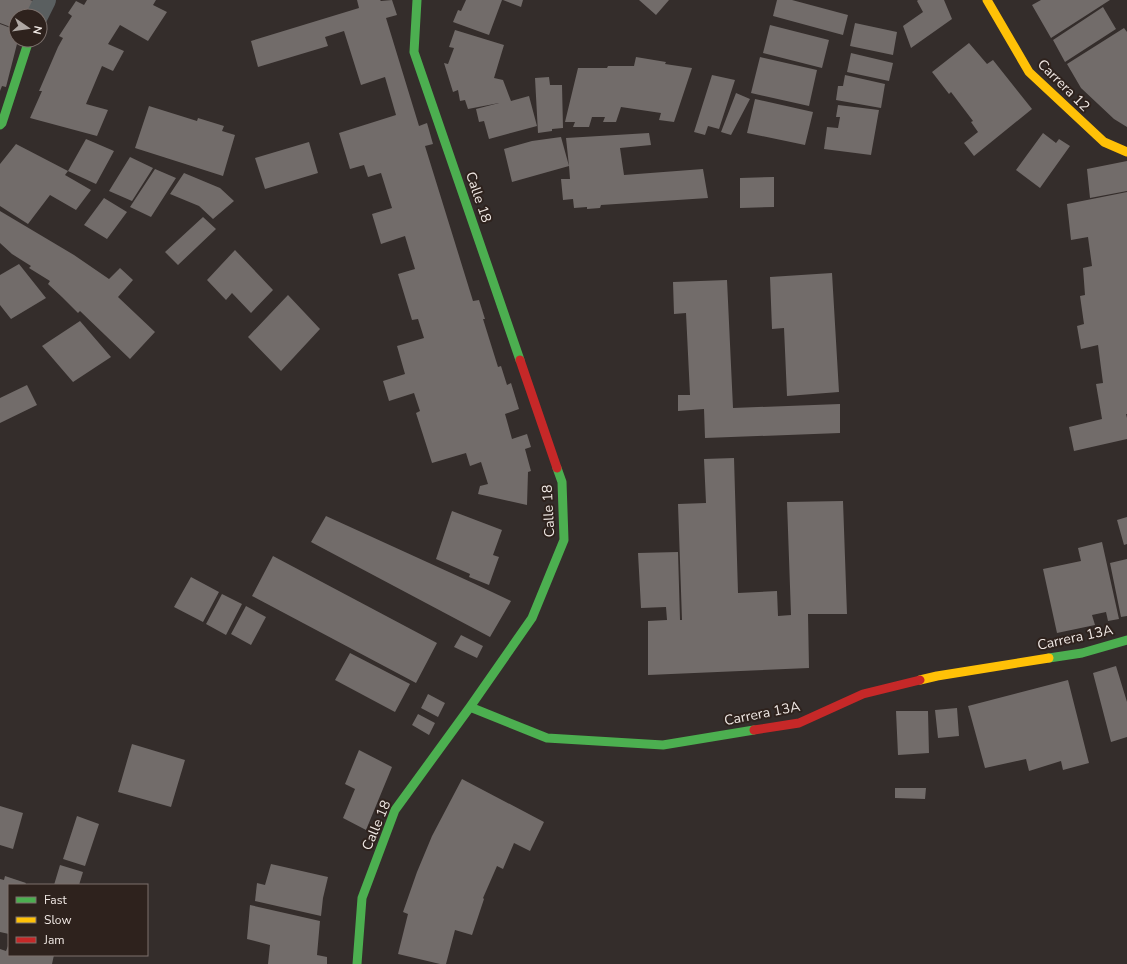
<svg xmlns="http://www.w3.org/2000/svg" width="1127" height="964" font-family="'Nunito Sans',sans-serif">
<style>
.building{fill:#726c6a}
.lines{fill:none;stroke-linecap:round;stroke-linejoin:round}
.street{stroke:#5a5f60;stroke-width:22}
.fast{stroke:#4caf50;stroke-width:9}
.slow{stroke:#ffc107;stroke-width:9}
.jam{stroke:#c62828;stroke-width:9}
.labels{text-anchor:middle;stroke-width:4;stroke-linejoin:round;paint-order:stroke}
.street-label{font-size:14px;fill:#f0e8e4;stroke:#2e221d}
</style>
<rect width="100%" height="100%" fill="#342d2b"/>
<path class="building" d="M0,0h30l3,1 -6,15h-11v13l-16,-6z
M87,0h69l-3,5 14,7 -19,29 -28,-16 -12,19 16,7 -11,20 -11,-5 -16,38 22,6 -11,26 -67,-18 12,-27h-3l19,-44 5,-9 -4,-2 13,-20 -4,-3 8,-12 8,4z
M357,0h23l1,1 11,-1 5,15 -11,3 33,108 8,-3 6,21 -8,2 48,155 6,-1 6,19h-2l15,48 3,-1 6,19 4,-2 8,26 -14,5 7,25 15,-5 4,13 -6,2 6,22 -3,1 -1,33 -49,-11 2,-8 8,-2 -7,-22 -11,4 -4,-13 -34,10 -16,-50 4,-2 -6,-18 -25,8 -6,-20 22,-7 -8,-28 27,-8 -6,-19 -6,1 -14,-46 17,-5 -10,-33 -24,8 -9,-30 20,-6 -11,-35 -13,4 -4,-12 -14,4 -11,-36 57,-18 -11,-38 -24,8 -17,-54 -19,6 3,9 -70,21 -7,-26 108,-33z
M466,0h36l-13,35 -36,-13 5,-12 3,1z
M503,0h20l-2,7z
M639,0h30l-13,15z
M777,0h15l56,15 -5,20 -70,-19z
M918,0h26l8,19 -41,29 -8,-22 20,-14 -6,-11z
M1041,0h69l-59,38 -19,-33z
M1103,7l13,22 -51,33 -12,-22z
M855,23l42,9 -4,23 -43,-9z
M0,24l16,6v10h2l-12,47 -4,-1 -2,5z
M770,25l59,15 -7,28 -59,-15z
M1124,28l3,4v95l-13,-8 -33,-31 -14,-24z
M455,30l49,15 -10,33 9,2 8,21 18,-5 8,30 -48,13 -5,-18 -5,1 -3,-13 23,-6 -31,6 -3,-9 -5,1 -2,-11 -5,2 -9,-29 4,1 6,-16 -5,-1z
M969,43l18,21 6,-4 39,49 -58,47 -10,-13 14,-11 -7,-10 2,-1 -22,-29 -2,2 -17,-22z
M851,53l42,10 -4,18 -42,-9z
M636,57l30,5 -1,2 27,4 -18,54 -15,-2 2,-7 -40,-6 -5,15h-13l2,-5h-13l-3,10h-16l2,-5h-10l13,-54h29l1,-2h26z
M760,57l57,13 -8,36 -58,-13z
M712,75l23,5 -16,49 -11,-3 -3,9 -11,-3z
M845,75l40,9 -4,24 -45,-8 2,-14h5z
M549,77l1,8h12l1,43 -11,1v2l-14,2 -3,-55z
M736,93l14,6 -19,36 -10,-3z
M755,99l58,13 -8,33 -58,-12z
M838,105l41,5 -8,45 -47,-6 3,-22 11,1 2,-11h-4z
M149,106l48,15 1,-3 26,8 -2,5 13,4 -12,41 -88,-28z
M649,133l2,12 -31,3 4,27 79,-6 5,29 -107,7 -1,3 -13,1v-2l-13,1 -1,-9 -10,1 -2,-21h9l-1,-13 -57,16 -8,-33 28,-8 29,-4 8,29 -3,-28z
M1043,133l13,10 3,-4 11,7 -30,42 -24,-18z
M86,139l28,12 -18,33 -28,-13z
M309,142l9,31 -53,16 -10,-31z
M16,144l52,27 -3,4 26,15 -15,20 -26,-15 -22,29 -28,-18v-42z
M130,157l23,11 -21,33 -23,-10z
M1127,161v30l-37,7 -3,-29z
M155,169l21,9 -25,39 -21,-10z
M184,173l36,15 14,13 -21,18 -14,-13 -29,-12z
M774,177v30l-34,1v-30z
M1127,192v222h-1l1,4v21l-53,12 -5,-24 33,-8 -6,-35 7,-1 -5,-38 -17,4 -4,-23 7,-2 -4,-28 5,-1 -2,-27 9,-2 -4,-29 -17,3 -4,-36z
M104,198l23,14 -20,27 -23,-14z
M0,211l74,44 35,24 11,-11 13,12 -15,17 37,35 -25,27 -50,-48 -2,2 -16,-16 -14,-13 2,-3 -21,-13 2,-2 -19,-12 -12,-11z
M203,217l13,12 -38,36 -13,-13z
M235,250l38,40 -22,23 -19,-20 -6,7 -19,-20z
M19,264l27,34 -35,21 -11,-14v-30z
M832,273l7,119 -52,4 -3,-68 -12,1 -2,-52z
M727,280l6,128 107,-4v29l-135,5 -1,-29 -26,2v-16h12l-4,-82 -12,1 -1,-32z
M288,295l32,34 -39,42 -33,-34z
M80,321l31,36 -38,25 -31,-36z
M27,385l10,20 -37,18v-25z
M734,458l4,135 39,-2 1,25 13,-1 -4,-113 56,-1 4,113h-39l1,54 -161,7v-54l19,-1 -1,-13 -25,1 -3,-55 40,-1 2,68h2l-4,-116 28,-1 -2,-44z
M452,511l50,19 -9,25 6,2 -10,28 -20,-8 1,-3 -34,-15z
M326,516l147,67 38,18 -21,36 -179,-95z
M1127,517v27l-3,1 -7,-25z
M1102,542l17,77 -11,2 -2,-9 -14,3 3,10 -38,8 -14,-64 38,-8 -3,-13z
M273,556l164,87 -21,40 -164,-87z
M1127,559v57l-6,1 -11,-54z
M191,577l28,15 -16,30 -29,-15z
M222,594l20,10 -16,31 -20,-11z
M246,606l20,11 -15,28 -20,-11z
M461,635l22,11 -6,12 -23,-11z
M350,653l60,31 -15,28 -60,-32z
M1116,666l11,36v35l-16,5 -18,-69z
M1068,680l21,83 -26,7 -2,-9 -32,10 -3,-12 -41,9 -17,-62z
M428,694l17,9 -7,14 -17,-9z
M957,708l2,28 -21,2 -3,-28z
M896,711h32l1,42 -31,2z
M418,714l17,9 -6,12 -17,-10z
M132,744l53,16 -14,47 -53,-15z
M359,750l33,17 -26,63 -23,-12 12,-29 -10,-5z
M462,779l82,43 -14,29 -16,-8 -11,26 -6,-3 -14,32 1,1 -12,36 -17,-5 -9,34h-6l-42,-10 10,-40 -5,-2 14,-40 15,-36z
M895,788h31l-1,11 -30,-1z
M0,806l23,7 -10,36 -13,-4z
M77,816l22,8 -14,42 -22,-7z
M271,864l57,13 -5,21 -2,18 -66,-15 2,-18 8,2z
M60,865l23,7 -4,13h-25z
M5,876l21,7 -1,2h-16v49l-9,-2v-53l4,1z
M250,905l70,16 -3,34 10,2v7h-59l2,-19 -23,-6z
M8,946l1,1v8h45l-2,9h-52v-15l6,2z"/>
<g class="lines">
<path class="street" d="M37,16l8,-16"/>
<path class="fast" d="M417,0l-3,52 106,308
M0,125l2,-2 27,-83
M1049,658l33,-5 45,-13
M470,707l77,31 116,7 91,-15
M357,964l5,-66 33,-88 75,-103 62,-89 32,-78 -2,-58 -5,-14"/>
<path class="slow" d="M987,0l42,72 75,70 23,10
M920,680l17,-4 112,-18"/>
<path class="jam" d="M520,360l37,108
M754,730l45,-7 64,-29 57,-14"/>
</g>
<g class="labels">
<g class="street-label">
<text transform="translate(1064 85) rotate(45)" y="5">Carrera 12</text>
<text transform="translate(479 197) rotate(71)" y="5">Calle 18</text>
<text transform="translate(548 511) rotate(-93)" y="5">Calle 18</text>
<text transform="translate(1075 637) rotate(-12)" y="5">Carrera 13A</text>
<text transform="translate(762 713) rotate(-11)" y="5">Carrera 13A</text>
<text transform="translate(376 825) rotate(-67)" y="5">Calle 18</text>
</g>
</g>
<rect x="8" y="884" width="140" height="72" fill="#2e221d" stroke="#7c716d"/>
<rect x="16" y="897" width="20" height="6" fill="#4caf50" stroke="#7c716d"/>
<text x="44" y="904" font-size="12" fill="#f0e8e4">Fast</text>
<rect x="16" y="917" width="20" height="6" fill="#ffc107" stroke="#7c716d"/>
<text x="44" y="924" font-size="12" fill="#f0e8e4">Slow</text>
<rect x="16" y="937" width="20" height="6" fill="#c62828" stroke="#7c716d"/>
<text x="44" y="944" font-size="12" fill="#f0e8e4">Jam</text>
<g transform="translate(28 28) rotate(103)"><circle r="19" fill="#2e221d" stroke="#7c716d"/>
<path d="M0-3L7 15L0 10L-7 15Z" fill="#aea7a3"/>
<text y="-6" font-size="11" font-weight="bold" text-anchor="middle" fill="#f0e8e4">N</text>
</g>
</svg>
